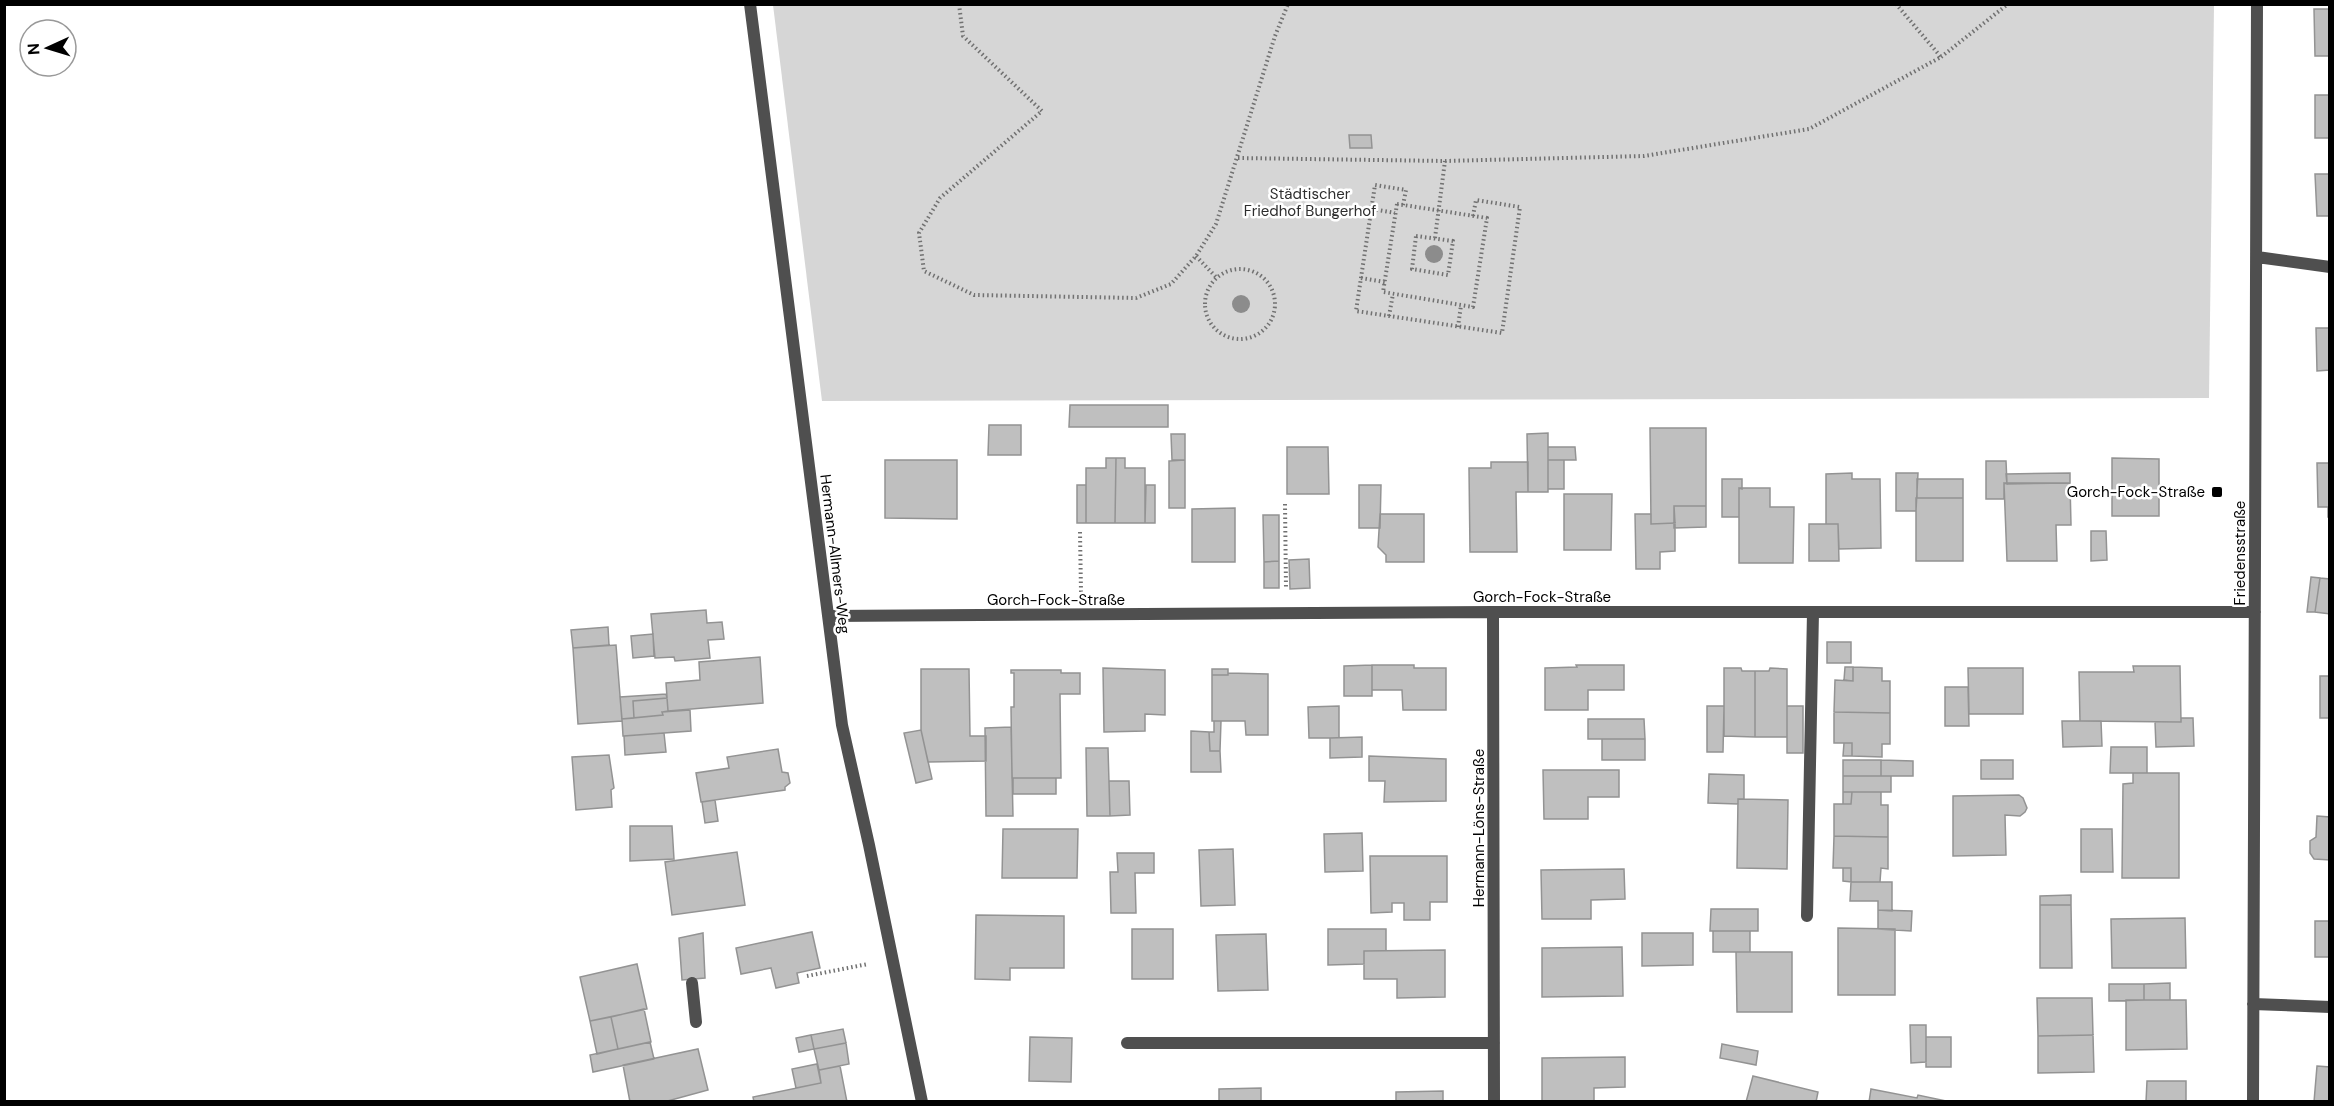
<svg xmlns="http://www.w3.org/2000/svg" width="2334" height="1106" font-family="'DM Sans',sans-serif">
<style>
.green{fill:#d6d6d6}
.building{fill:#bfbfbf;stroke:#939393;stroke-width:1.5}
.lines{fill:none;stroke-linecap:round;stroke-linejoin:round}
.path{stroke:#717171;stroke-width:4;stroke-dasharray:1.5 3;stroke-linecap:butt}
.lane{stroke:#4f4f4f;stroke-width:12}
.street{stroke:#4f4f4f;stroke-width:12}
.tree{fill:#8c8c8c}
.poi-dot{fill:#000;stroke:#fff;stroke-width:2}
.labels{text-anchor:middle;stroke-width:5;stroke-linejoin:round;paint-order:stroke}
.park-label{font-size:15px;fill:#2d2d2d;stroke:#fff}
.poi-label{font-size:15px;fill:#000;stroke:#fff;text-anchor:end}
.street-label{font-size:15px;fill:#000;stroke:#fff}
</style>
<rect width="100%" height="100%" fill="#fff"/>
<path class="green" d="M773,5h1441l-5,393 -1387,3z"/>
<path class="building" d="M2314,9h16v47h-15z
M2315,95h15v43h-15z
M1349,135h22l1,13h-22z
M2315,174h15v42h-13z
M2316,328h14v42l-13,1z
M1070,405h98v22h-99z
M989,425h32v30h-33z
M1650,428h56v78h-32l1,17 -24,1z
M1548,433v59h-20l-1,-58z
M1171,434h14v26h-13z
M1287,447h41l1,47h-42z
M1548,447h27l1,13h-28z
M1106,458h10l-1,65h-29v-55h20z
M1116,458h9v10h20v55h-30z
M2112,458l47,1v57h-47z
M885,460h72v59l-72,-1z
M1185,460v48h-16v-47z
M1548,460h16v29h-16z
M1986,461h20l1,23 -3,-1v16h-18z
M1491,462h37v30h-12l1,60h-47l-1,-84h22z
M2317,463h13v54h-2v-10h-10z
M1852,473v6h28l1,69 -42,1 -1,-25h-12v-50z
M1896,473h22l-2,38h-20z
M2070,473v10l-63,1 -1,-10z
M1722,479h20v10l-3,-1v29h-17z
M1917,479h46v19h-46z
M2004,483h66l1,42h-15l1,36h-50z
M1077,485h9v38h-9z
M1146,485h9v38h-10z
M1359,485h22l-1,43h-21z
M1739,488h31v19h24l-1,56h-54z
M1564,494h48l-1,56h-47z
M1916,498h47v63h-47z
M1674,506h32v21l-32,1z
M1235,508v54h-43v-53z
M1380,514h44v48h-38v-7l-8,-8z
M1635,514h16v10l24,-1v28l-15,1v17h-24z
M1263,515h16v46l-15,1z
M1809,524h29l1,37h-30z
M2091,531h15l1,29 -16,1z
M1309,559l1,29 -20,1 -1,-29z
M1279,561v27h-15v-26z
M2311,577l9,1 -5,34h-8z
M2320,578l10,1v35l-15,-2z
M706,610l1,13 15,-1 2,17 -16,1 2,18 -35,3 -1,-4 -19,1 -4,-44z
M608,627l1,18 -36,3 -2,-18z
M653,634l1,22 -21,2 -2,-22z
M1827,642h24v21h-24z
M616,645l6,76 -44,3 -5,-76z
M760,657l3,46 -95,8 -2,-28 34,-3 -1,-18z
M1372,665h42v3h32v42h-43l-1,-20h-30z
M1372,665v31h-28v-30z
M1576,665h48v25h-36v20h-43v-42l32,-1z
M2133,666h47l1,56 -101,-1 -1,-49h55z
M1845,667h8v14l-9,-1z
M1853,667l29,1v13h8v32l-56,-1 1,-32 18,1z
M1103,668l62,2v45l-20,-1v17l-41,1z
M1724,668h17l1,3h13v66l-31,-1z
M1770,668l17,1v68h-32v-66h14z
M1968,668h55v46h-54z
M921,669h48l1,67h16v25l-58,1 -7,-32z
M1212,669h16v6h-16z
M1011,670h50v3h19v21h-20l1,84h-49l-1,-71h3v-34h-3z
M1228,673l40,1v61h-22l-1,-14h-33v-46h16z
M2320,676h10v42h-10z
M1945,687h23l1,39h-24z
M666,694l1,4 -34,3 1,17 -12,1 -2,-22z
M667,698l1,13 -6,1 1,3 -29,3 -1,-17z
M1339,706v32h-30l-1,-31z
M1707,706h17l-1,46h-16z
M1787,706h16v47h-16z
M690,710l1,21 -68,5 -1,-17 41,-4 -1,-3z
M1834,712l56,1v31h-8v13l-30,-1v-13h-18z
M2181,718h12l1,28 -38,1 -1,-25h26z
M1588,719h56l1,20h-57z
M1214,721h7l-1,30h-10l-1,-19h5z
M2062,721h39l1,25 -39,1z
M1011,727l2,89h-27l-1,-88z
M921,730l11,49 -16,4 -12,-50z
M1191,731l18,1 1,19h10l1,21h-30z
M664,733l2,19 -41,3 -1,-19z
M1362,737v20l-32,1v-20z
M1602,739h43v21h-43z
M1844,743h8v13h-9z
M2111,747h36v26h-37z
M1086,748h22l2,68h-23z
M778,749l4,23 6,1 2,10 -5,4v3l-84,12 -5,-29 33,-5 -2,-11z
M609,755l5,33 -3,2 1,17 -36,3 -4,-53z
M1369,756l77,3v42l-62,1 1,-21h-16z
M1843,760h38v16h-38z
M1881,760l32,1v15h-32z
M1981,760h32v19h-32z
M1543,770h76v27h-31v22h-44z
M2133,773h46v105h-57l1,-94 10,-1z
M1709,774l35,1v24h-6v5l-30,-1z
M1843,776h48v16h-48z
M1013,778h43v16h-43z
M1109,781h20l1,34 -20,1z
M1843,792h9l-1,12h-8z
M1852,792h29v13h7v32l-54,-1v-32h17z
M2019,795l4,3 4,10 -2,4 -5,4 -15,-1 1,40 -53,1v-60z
M1738,799l50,1 -1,69 -50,-1z
M715,800l3,21 -13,2 -3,-21z
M2317,816l13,1v43l-16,-1 -4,-6v-12l6,-4z
M630,826h42l2,33 -44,2z
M1003,829h75l-1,49h-75z
M2081,829h31l1,43h-32z
M1362,833l1,38 -38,1 -1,-38z
M1834,836l54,1v32l-7,-1 -1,14h-29v-14h-18z
M1233,849l2,56 -34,1 -2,-56z
M737,852l8,53 -73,10 -7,-53z
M1117,853h37v20h-19l1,40h-25l-1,-41h8z
M1370,856h77v46h-17v18h-26v-17h-12v9l-21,1z
M1843,868h8v14l-8,-1z
M1624,869l1,30 -34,1v19h-49l-1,-49z
M1851,882h41v29l-14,-1v-9h-28z
M2071,895v10h-31v-9z
M2040,905h31l1,63h-32z
M1711,909h47v22h-48z
M1878,910l34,1 -1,20 -33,-2z
M976,915l88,1v52h-54v12l-35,-1z
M2185,918l1,50h-74l-1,-49z
M2315,921h15v36h-15z
M1838,928l57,1v66h-57z
M1132,929h41v50h-41z
M1328,929h58v22h-22v13l-36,1z
M1713,931h37v21h-37z
M812,932l8,36 -23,5 2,10 -23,5 -5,-20 -30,6 -5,-26z
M703,933l2,45 -23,2 -3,-42z
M1642,933h51v32l-51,1z
M1266,934l2,56 -50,1 -2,-56z
M1622,947l1,49 -81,1v-49z
M1445,950v47l-48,1v-19h-33v-28z
M1736,952h56v60h-55z
M637,964l10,45 -57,12 -10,-44z
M2170,983v17h-26v-16z
M2109,984h35v16l-35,1z
M2037,998h55l1,37 -55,1z
M2126,1000h60l1,49 -61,1z
M644,1009l7,33 -33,7 -7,-32z
M611,1017l7,32 -21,5 -7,-33z
M1910,1025h16v37l-15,1z
M843,1029l3,14 -32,6 -3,-14z
M811,1035l3,14 -15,3 -3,-14z
M2093,1035l1,37 -56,1v-37z
M1030,1037l42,1 -1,44 -42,-1z
M1926,1037h25v30h-25z
M650,1042l4,17 -61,13 -3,-17z
M846,1043l3,21 -30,6 -5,-21z
M1722,1044l36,7 -2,14 -36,-7z
M698,1049l10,41 -44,12h-34l-7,-37z
M1625,1057v30l-31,1v14h-52v-44z
M817,1064l4,19 -25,5 -4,-19z
M840,1066l7,36h-93l-1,-5 68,-14 -2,-13z
M2317,1066l13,1v35h-16z
M1753,1076l65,16 -2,10h-70z
M2147,1081h39v21h-40z
M1261,1088v14h-42v-13z
M1871,1089l46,9 1,-3 28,6 -77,1z
M1443,1091v11h-47v-10z"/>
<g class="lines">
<path class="path" d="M959,4l4,32 79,75 -102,87 -21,35 5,38 50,24 162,3 35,-14 25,-28 20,-32 59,-188 13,-32
M1941,57l67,-53
M1238,158l207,3 199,-5 165,-27 132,-72 -45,-53
M1397,204l90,14 -14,89 -90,-15z
M1403,205l3,-15 -31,-5 -19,126 146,22 18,-126 -44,-7 -3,16
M1372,209l23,4
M1416,236l37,5 -5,34 -36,-6z
M1435,238l10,-77
M1196,256l20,21
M1205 304a35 35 0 1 1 70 0a35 35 0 1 1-70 0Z
M1361,278l24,4
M1389,316l4,-22
M1458,327l3,-22
M1285,504l1,85
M1080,532l1,60
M807,976l61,-12"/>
<path class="lane" d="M1807,916l6,-304
M692,983l4,39"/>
<path class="street" d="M750,4l92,721 27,120 53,257
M2257,257l73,10
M1493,612l1,490
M828,616l665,-4h762
M2253,1004l77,3
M1127,1043h367
M2253,1102l4,-1098"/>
</g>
<g class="tree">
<circle cx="1434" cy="254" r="9"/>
<circle cx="1241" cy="304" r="9"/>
</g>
<rect class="poi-dot" x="2211" y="486" width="12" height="12" rx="3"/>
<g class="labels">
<g class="park-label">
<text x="1310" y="199">Städtischer<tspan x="1310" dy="17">Friedhof Bungerhof</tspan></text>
</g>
<g class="poi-label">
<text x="2205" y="497">Gorch-Fock-Straße</text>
</g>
<g class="street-label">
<text transform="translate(2240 553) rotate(-90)" y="5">Friedensstraße</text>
<text transform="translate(835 554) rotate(83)" y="5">Hermann-Allmers-Weg</text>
<text x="1542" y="602">Gorch-Fock-Straße</text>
<text x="1056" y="605">Gorch-Fock-Straße</text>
<text transform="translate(1479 828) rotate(-90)" y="5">Hermann-Löns-Straße</text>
</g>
</g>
<rect width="2334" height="1106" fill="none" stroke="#000000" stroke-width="12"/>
<g transform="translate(48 48) rotate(266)"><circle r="28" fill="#ffffff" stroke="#999999" stroke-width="1.5"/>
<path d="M0-4.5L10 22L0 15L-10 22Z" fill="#000000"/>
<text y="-9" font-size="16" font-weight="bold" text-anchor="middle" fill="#000000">N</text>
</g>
</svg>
